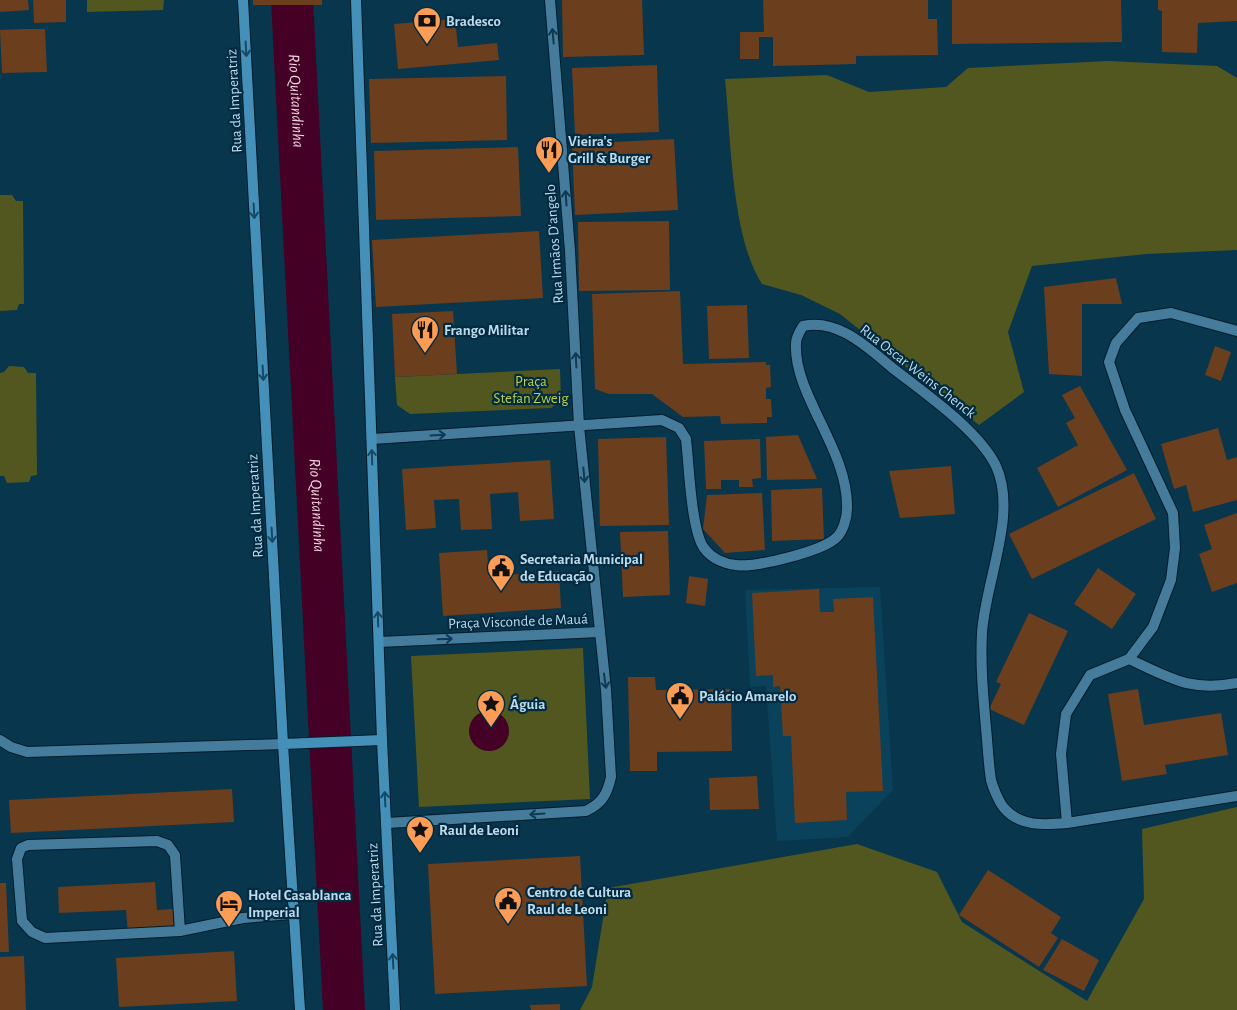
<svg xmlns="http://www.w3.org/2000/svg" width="1237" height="1010" font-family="'Alegreya Sans',sans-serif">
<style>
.built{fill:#0a425b}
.green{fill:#51571f}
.water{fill:#440025}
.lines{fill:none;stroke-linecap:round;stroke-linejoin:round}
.river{stroke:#440025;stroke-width:42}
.building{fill:#6b3e1d}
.service-casing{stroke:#001c2b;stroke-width:12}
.minor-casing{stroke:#001c2b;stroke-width:12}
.secondary-casing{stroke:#001c2b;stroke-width:12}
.service{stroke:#457c9b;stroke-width:10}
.minor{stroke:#457c9b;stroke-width:10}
.secondary{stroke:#4590b8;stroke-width:10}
.oneway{stroke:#0e3b53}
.oneway2{stroke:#154965}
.labels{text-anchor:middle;stroke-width:4.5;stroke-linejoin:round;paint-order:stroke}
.poi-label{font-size:15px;font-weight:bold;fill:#bedaeb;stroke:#002b41;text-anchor:start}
.street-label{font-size:15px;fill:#bedaeb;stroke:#002b41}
.park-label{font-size:15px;fill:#bfcd40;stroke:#002b41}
.water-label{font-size:16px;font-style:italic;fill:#f0d5df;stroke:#002b41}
</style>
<rect width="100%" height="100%" fill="#08364c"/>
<path class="built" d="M880,587l13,203 -45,47 -71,4 -11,-155 -16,1 -5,-97z"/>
<path class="green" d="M87,0h77l-1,10 -76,2z
M1108,61l109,5 20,12v172l-91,4 -114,12 -24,66 16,60 -45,33 -139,-111 -39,-19 -39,-11c-31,-48 -31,-147 -37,-205l102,-4 42,17 77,-5 22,-19z
M0,195h12l4,6h7l1,103h-5l-2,6 -17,1z
M9,366l15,1 4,6h8l1,102 -6,1 -2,6 -22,1 -3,-7h-4v-103l4,-1z
M560,369l1,31 -10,8 -141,6 -13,-9 -2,-28z
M583,648l7,151 -171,8 -8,-151z
M1237,807v203h-657l12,-23 16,-99 249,-44 80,28 25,50 125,79 57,-102 -2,-70z"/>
<path class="water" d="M469 731a20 20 0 1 1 40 0a20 20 0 1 1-40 0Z"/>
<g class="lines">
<path class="river" id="s1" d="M292,0l52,1010"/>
</g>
<path class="building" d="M0,0h28l1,10 -29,2z
M33,0h33v22l-32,1z
M253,0h69v5h-69z
M562,0h80l2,55 -81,2z
M763,0h165v19h9l1,36 -82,1v8l-83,2v-29h-14v22h-19v-27h24z
M952,0h169l1,42 -170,2z
M1158,0h79v21l-39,2 -1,30 -35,-1v-41l-4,-1z
M455,19l3,28 39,-4 2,17 -101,9 -4,-45z
M23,29h22l2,43 -45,1 -2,-43z
M657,65l2,67 -84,3 -3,-67z
M506,76l1,64 -136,3 -2,-64z
M674,139l4,71 -103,5 -3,-71z
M518,147l3,69 -145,4 -2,-69z
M669,221l1,69 -91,1 -1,-69z
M539,231l4,67 -167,9 -4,-67z
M1116,278l6,26h-40v72l-33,-2 -5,-87z
M680,291l3,73 83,-2v3h4l1,22 -5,1v11h5l1,18h-5v6l-46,1 -1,-8 -37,1 -31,-23h-43l-14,-5 -3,-95z
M747,305l2,53 -40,1 -2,-53z
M453,311l4,63 -62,3 -3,-63z
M1215,346l16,6 -10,29 -16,-6z
M1080,386l47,84 -69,37 -21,-39 41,-23 -12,-22 9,-5 -13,-23z
M1218,428l9,32 10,-3v43l-44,12 -7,-27 -12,4 -13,-45z
M798,435l19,44 -50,1 -1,-43z
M666,437l3,88 -69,1 -2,-87z
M760,439l1,39 -9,1 1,8h-14v-7h-18v9h-15l-2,-48z
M550,460l4,59 -34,2 -2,-29 -28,2 2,35 -31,1 -2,-31 -25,1 2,28 -30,2 -4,-61z
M951,466l4,48 -55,4 -11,-47z
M1134,473l22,46 -124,60 -23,-45z
M822,488l2,51 -52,2 -1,-51z
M762,493l3,57 -40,3 -22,-24 4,-34z
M1237,513v70l-25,9 -13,-38 13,-5 -8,-24z
M668,531l2,64 -47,2 -3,-65z
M487,550l2,26 70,-5 2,37 -118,8 -4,-63z
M1098,568l38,26 -24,35 -38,-25z
M689,576l19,3 -3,27 -19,-3z
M819,589l1,23h14l-1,-13 40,-2 10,194 -37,1 1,28 -52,3 -4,-87h-8l-3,-50 -7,1v-12l-17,1 -4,-83z
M1029,613l39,18 -44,94 -35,-16 12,-25 -5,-2z
M628,677h27l1,13 75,-1 1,62 -75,1v19h-27z
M1138,689l6,36 77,-12 7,42 -63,10 2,9 -45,7 -14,-87z
M757,776l2,33 -49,1 -1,-32z
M232,789l2,33 -223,11 -2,-33z
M580,856l7,130 -152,8 -7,-130z
M988,870l73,47 -10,16 7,5 -19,29 -80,-52z
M155,882l2,28 16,-1 1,22 -46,2 -2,-23 -67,3 -1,-26z
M0,883h6l3,69h-9z
M1062,939l37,21 -15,31 -41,-21z
M234,951l3,50 -118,6 -3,-49z
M24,956l2,54h-26v-53z
M560,1004v6h-29l-1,-5z"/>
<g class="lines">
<defs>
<path id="service" d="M0,740l11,7 16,5 256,-8
M180,931l-5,-76 -7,-10 -11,-4 -129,4 -7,3 -4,11 5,62 10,11 13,6 135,-7 63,-13 49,-4"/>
<path id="minor" d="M372,439l290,-19 17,8 7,11c3,25 5,91 18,109 7,10 20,16 32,17 19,3 88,-14 101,-28 6,-6 10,-19 10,-28 2,-59 -54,-114 -51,-166 0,-6 4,-12 7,-17 36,-8 66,23 92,44 31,24 84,61 101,96 22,48 -11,116 -14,167 -2,35 2,71 5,106 1,13 2,28 4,41 2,8 8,22 13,28 16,19 41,17 63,15l170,-27
M379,642l220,-10
M1129,659l24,-32 18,-47 4,-32 -2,-35 -48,-103 -16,-48 7,-19 22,-25 33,-5 66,18
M1129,659c41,19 61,33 108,24
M387,823l199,-12c16,-8 21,-16 25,-34l-5,-87 -27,-264 -9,-175 -20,-251
M1067,823l-6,-69 5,-40 24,-39 39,-16"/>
<path id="secondary" d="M243,0l40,744 17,266
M356,0l26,740 13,270
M283,744l99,-4"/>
</defs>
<use href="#service" class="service-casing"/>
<use href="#minor" class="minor-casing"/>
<use href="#secondary" class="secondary-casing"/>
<use href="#service" class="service"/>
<use href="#minor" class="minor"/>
<use href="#secondary" class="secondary"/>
</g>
<defs><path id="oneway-shaft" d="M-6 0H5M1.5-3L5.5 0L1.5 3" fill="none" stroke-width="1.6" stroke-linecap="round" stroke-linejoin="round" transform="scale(1.25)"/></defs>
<g class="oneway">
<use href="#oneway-shaft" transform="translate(553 36) rotate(-95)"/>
<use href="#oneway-shaft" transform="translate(566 198) rotate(-94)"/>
<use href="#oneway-shaft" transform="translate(576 360) rotate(-93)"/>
<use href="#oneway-shaft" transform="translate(438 435) rotate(-3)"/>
<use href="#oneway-shaft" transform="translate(584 475) rotate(85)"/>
<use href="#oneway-shaft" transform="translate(445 639) rotate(-2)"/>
<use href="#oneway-shaft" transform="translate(605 681) rotate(82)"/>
<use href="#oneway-shaft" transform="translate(537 814) rotate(176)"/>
</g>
<g class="oneway2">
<use href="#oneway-shaft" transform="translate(246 49) rotate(87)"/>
<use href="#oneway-shaft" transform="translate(254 211) rotate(87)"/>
<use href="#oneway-shaft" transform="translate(263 373) rotate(87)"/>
<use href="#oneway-shaft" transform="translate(372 457) rotate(-92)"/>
<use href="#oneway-shaft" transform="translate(272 535) rotate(87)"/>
<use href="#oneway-shaft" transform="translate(378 619) rotate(-92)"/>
<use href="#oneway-shaft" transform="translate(385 799) rotate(-93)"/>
<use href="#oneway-shaft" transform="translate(393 961) rotate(-93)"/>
</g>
<defs>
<symbol id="bank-pin" viewBox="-11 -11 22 30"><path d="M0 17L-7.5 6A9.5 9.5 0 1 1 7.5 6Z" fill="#fd9c55" stroke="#002b41"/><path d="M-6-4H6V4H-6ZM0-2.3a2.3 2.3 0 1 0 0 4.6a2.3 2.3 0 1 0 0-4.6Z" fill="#111"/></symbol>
<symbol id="restaurant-pin" viewBox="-11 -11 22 30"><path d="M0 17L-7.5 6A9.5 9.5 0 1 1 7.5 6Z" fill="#fd9c55" stroke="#002b41"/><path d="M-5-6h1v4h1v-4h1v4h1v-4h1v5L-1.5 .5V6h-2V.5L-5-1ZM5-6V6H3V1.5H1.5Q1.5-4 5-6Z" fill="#111"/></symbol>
<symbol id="civic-pin" viewBox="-11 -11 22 30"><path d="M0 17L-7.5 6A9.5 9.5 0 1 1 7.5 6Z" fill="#fd9c55" stroke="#002b41"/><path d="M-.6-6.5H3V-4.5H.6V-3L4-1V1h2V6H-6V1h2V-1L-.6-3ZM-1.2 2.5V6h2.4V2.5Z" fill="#111"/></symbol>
<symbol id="sight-pin" viewBox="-11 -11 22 30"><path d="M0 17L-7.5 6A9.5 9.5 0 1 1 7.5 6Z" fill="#fd9c55" stroke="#002b41"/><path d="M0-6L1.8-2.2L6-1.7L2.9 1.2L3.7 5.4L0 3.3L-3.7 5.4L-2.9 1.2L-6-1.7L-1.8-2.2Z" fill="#111"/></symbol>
<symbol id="hotel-pin" viewBox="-11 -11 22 30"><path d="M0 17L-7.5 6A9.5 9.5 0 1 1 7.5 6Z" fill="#fd9c55" stroke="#002b41"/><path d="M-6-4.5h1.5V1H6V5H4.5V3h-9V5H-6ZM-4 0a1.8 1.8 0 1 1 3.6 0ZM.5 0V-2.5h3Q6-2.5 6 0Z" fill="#111"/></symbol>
</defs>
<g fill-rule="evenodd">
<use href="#bank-pin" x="411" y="5" width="32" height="43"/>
<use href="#restaurant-pin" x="533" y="134" width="32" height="43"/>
<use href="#restaurant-pin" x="409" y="314" width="32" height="43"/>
<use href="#civic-pin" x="485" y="552" width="32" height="43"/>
<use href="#civic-pin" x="664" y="680" width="32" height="43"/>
<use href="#sight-pin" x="475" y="688" width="32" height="43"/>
<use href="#sight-pin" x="404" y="814" width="32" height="43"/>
<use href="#civic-pin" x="492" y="885" width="32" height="43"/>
<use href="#hotel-pin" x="213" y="888" width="32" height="43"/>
</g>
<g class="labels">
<g class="poi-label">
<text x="446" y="26">Bradesco</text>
<text x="568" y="146">Vieira's<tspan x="568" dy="17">Grill &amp; Burger</tspan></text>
<text x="444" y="335">Frango Militar</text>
<text x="520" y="564">Secretaria Municipal<tspan x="520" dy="17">de Educação</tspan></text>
<text x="699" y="701">Palácio Amarelo</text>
<text x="510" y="709">Águia</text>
<text x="439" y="835">Raul de Leoni</text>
<text x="527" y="897">Centro de Cultura<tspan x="527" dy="17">Raul de Leoni</tspan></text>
<text x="248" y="900">Hotel Casablanca<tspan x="248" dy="17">Imperial</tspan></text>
</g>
<g class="street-label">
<text transform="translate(234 101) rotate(-93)" y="5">Rua da Imperatriz</text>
<text transform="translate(554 244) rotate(-94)" y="5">Rua Irmãos D'angelo</text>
<text transform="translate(918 371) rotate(38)" y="5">Rua Oscar Weins Chenck</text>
<text transform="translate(255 506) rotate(-93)" y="5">Rua da Imperatriz</text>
<text transform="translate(518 621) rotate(-2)" y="5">Praça Visconde de Mauá</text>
<text transform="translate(375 895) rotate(-93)" y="5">Rua da Imperatriz</text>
</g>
<g class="park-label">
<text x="531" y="386">Praça<tspan x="531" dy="17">Stefan Zweig</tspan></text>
</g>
<g class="water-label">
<text dy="6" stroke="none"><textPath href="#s1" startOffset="101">Rio Quitandinha</textPath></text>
<text dy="6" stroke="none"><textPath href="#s1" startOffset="506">Rio Quitandinha</textPath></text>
</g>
</g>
</svg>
